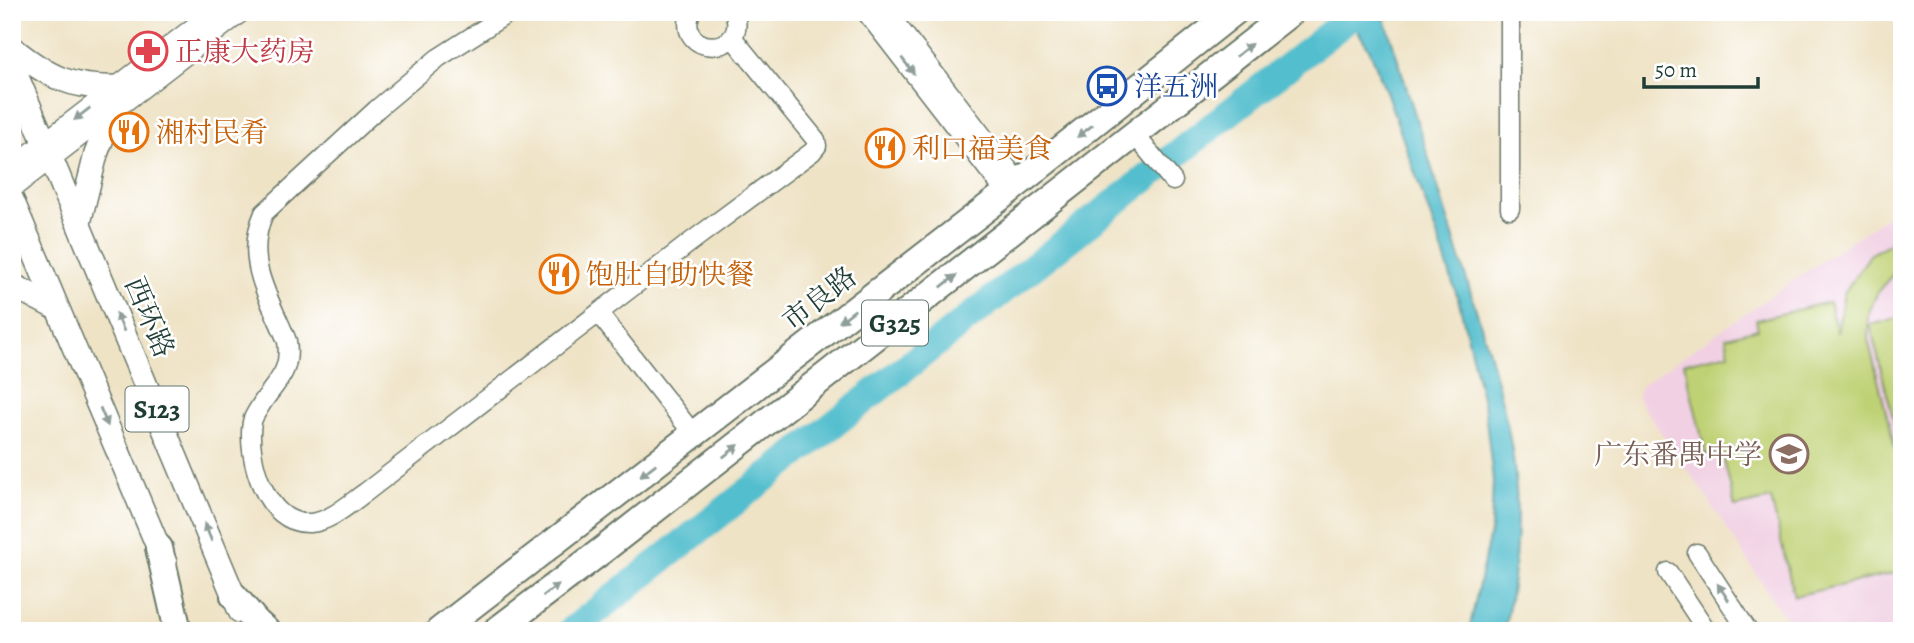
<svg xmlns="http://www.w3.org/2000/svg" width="1914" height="643" font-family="Alegreya,'Noto Serif SC',serif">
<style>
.built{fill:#f1d0e3}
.green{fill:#bfd174;stroke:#6f8754;stroke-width:2}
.water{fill:#52becd;stroke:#387e80;stroke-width:2}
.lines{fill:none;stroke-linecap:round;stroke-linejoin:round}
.river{stroke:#52becd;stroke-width:28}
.minor-casing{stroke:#687767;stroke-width:21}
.major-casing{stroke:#687767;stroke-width:26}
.highway-casing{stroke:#687767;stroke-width:30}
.minor{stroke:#fff;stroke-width:18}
.major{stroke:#fff;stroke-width:23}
.highway{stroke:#fff;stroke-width:26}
.oneway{fill:#8f9e9a}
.labels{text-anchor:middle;stroke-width:5;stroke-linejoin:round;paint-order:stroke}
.shield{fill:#fff;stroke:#627771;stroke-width:2}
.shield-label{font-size:26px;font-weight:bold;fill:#1f3d34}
.health-label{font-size:28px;fill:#be3a42;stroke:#fff;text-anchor:start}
.transit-label{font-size:28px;fill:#164399;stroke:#fff;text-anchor:start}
.food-label{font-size:28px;fill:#c56008;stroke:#fff;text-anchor:start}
.street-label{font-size:28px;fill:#1f3d34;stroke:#fff}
.education-label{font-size:28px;fill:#785e54;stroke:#fff;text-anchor:end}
</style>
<rect width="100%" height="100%" fill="#fff"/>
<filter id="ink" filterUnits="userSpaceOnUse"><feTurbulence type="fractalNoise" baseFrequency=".0143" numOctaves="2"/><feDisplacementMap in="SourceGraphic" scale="14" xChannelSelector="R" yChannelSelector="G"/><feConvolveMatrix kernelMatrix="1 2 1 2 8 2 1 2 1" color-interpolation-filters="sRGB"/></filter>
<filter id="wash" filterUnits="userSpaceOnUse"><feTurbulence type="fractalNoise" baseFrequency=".00686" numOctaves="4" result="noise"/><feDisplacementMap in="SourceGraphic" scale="28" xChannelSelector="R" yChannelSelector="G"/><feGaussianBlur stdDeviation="1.57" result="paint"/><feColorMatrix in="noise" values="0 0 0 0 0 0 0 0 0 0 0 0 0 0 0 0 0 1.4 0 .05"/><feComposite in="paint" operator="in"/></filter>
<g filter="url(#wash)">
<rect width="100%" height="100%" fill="#efe3c6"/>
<path class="built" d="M1902,206v425h-109l-88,-136 -64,-91 -3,-8 2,-7 3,-5z"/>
<path class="green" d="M1902,235v32l-8,6 -16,18 -10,24v24l34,138v105l-7,-9 -101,23 -23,-97 -36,8 -13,-55 -16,3 -22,-92 45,-10 -3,-16 32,-8 -2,-9 73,-18 8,31 7,-40 26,-38z
M1902,317v137l-32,-129z"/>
<path class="water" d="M1346,12h37l105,336c11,42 23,83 27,127 5,48 0,108 -11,156h-35l22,-103 2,-47 -8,-71 -26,-108 -20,-61 -52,-147 -18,-45z"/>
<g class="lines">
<path class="river" d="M571,631l786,-619"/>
</g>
</g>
<g filter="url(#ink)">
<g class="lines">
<defs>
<path id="minor" d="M510,12l-72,46 -61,51 -113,104c-21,48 5,83 23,128 5,34 -13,41 -28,67 -3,5 -6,9 -7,14 -6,35 14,104 58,101 20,-1 40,-20 56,-31l326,-251 120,-89 5,-6 -1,-6 -84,-103
M691,12c-18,44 60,46 43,0
M866,12l140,181
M887,12l132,171
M1510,12v197
M1135,135l38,46
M12,167l201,-155
M12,189l230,-177
M599,314l95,121
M1697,553l51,78
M1668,572l39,59"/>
<path id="major" d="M12,48c35,28 59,41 105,39
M12,65l228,546
M12,200l153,363
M79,223l17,-69 16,-42
M12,285l46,24"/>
<path id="highway" d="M159,548l19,83
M234,596l22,26 10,9
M439,631l567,-438 228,-181
M496,631l108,-82 687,-537"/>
</defs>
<use href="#minor" class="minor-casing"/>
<use href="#major" class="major-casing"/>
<use href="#highway" class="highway-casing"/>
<use href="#minor" class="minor"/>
<use href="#major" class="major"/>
<use href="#highway" class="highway"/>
</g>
<defs><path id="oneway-solid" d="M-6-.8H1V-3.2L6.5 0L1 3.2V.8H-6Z" transform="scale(1.75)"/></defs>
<g class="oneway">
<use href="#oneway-solid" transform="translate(1244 50) rotate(-39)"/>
<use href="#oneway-solid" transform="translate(908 66) rotate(52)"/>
<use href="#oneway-solid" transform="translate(82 114) rotate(142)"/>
<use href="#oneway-solid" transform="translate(1085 131) rotate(142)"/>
<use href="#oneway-solid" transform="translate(949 281) rotate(-38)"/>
<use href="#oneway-solid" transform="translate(847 316) rotate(142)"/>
<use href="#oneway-solid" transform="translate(120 322) rotate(-113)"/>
<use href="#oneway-solid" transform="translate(104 417) rotate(67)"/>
<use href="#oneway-solid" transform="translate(731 451) rotate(-38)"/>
<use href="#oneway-solid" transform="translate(648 470) rotate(142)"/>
<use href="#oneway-solid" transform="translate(208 532) rotate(-112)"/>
<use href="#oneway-solid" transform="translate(551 590) rotate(-37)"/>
<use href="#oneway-solid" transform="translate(1723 592) rotate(-124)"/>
</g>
</g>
<defs>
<symbol id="pharmacy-ring" viewBox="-11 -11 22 22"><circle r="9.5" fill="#fff" stroke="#e0444e" stroke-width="1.5"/><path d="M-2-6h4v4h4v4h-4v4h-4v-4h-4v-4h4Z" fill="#e0444e"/></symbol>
<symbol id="bus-ring" viewBox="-11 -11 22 22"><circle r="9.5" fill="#fff" stroke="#1a4fb4" stroke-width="1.5"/><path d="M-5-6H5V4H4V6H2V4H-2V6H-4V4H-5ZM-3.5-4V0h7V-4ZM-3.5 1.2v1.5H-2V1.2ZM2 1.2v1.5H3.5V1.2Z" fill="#1a4fb4"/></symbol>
<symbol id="restaurant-ring" viewBox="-11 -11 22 22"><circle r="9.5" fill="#fff" stroke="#e8710a" stroke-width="1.5"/><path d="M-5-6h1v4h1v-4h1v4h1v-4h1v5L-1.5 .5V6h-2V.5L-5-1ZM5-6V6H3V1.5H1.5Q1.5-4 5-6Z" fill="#e8710a"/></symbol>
<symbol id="school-ring" viewBox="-11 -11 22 22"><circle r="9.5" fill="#fff" stroke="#8d6e63" stroke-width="1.5"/><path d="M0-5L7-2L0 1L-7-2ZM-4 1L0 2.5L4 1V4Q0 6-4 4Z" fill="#8d6e63"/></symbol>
</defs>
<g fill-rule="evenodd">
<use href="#pharmacy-ring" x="126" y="29" width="44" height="44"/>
<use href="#bus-ring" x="1085" y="64" width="44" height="44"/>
<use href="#restaurant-ring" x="107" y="110" width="44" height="44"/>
<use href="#restaurant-ring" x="863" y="126" width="44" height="44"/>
<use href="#restaurant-ring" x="537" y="252" width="44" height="44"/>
<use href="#school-ring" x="1767" y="432" width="44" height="44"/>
</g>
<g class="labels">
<g class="shield">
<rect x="862" y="300.5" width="66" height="45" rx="5"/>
<rect x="125.5" y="386.5" width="63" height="45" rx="5"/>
</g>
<g class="shield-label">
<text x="895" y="332">G325</text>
<text x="157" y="418">S123</text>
</g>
<g class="health-label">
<text x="175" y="61">正康大药房</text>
</g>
<g class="transit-label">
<text x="1134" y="96">洋五洲</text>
</g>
<g class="food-label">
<text x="156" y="142">湘村民肴</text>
<text x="912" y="158">利口福美食</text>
<text x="586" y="284">饱肚自助快餐</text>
</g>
<g class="street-label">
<text transform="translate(819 298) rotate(-38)" y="10">市良路</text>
<text transform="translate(150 317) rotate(67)" y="10">西环路</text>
</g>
<g class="education-label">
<text x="1762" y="464">广东番禺中学</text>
</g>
</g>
<rect width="1914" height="643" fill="none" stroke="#fff" stroke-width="42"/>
<path d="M1644 77v10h114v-10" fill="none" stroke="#1f3d34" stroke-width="3.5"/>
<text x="1655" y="77" font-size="21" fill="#1f3d34" stroke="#ffffff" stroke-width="5" paint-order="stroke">50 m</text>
</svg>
